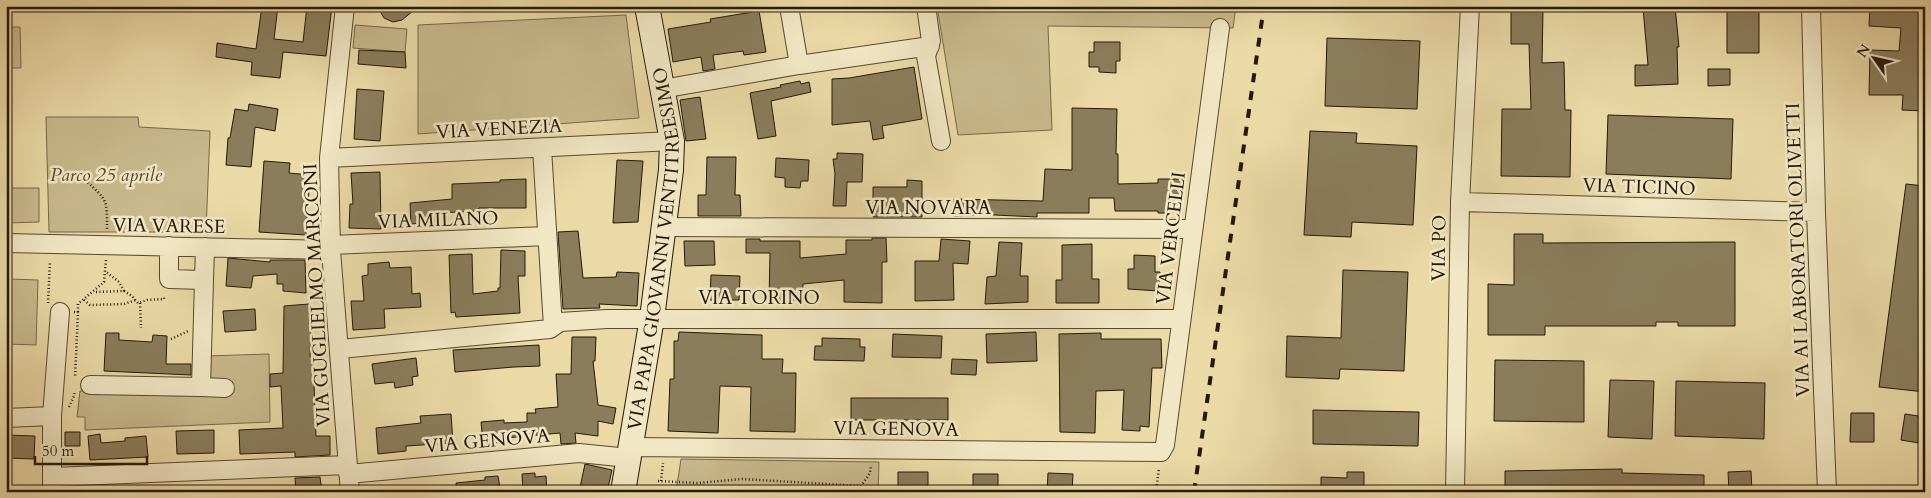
<svg xmlns="http://www.w3.org/2000/svg" width="1931" height="498" font-family="Cardo,serif">
<style>
.green{fill:#c9b98c;stroke:#76684c}
.building{fill:#8b7d5c;stroke:#24180b}
.lines{fill:none;stroke-linecap:round;stroke-linejoin:round}
.street-casing{stroke:#564832;stroke-width:20}
.secondary-casing{stroke:#24180b;stroke-width:26}
.path{stroke:#24180b;stroke-width:2.5;stroke-dasharray:1 2.5;stroke-linecap:butt}
.street{stroke:#f2e7c5;stroke-width:18}
.secondary{stroke:#f2e7c5;stroke-width:24}
.rail{stroke:#24180b;stroke-width:4;stroke-dasharray:9 9;stroke-linecap:butt}
.labels{text-anchor:middle;stroke-width:5;stroke-linejoin:round;paint-order:stroke}
.street-label{font-size:19px;fill:#24180b;stroke:#f2e7c5}
.park-label{font-size:19px;font-style:italic;fill:#564832;stroke:#f2e7c5}
</style>
<rect width="100%" height="100%" fill="#ebdaa6"/>
<filter id="stains"><feTurbulence type="fractalNoise" baseFrequency=".004" numOctaves="4"/><feColorMatrix values="0 0 0 0 .2 0 0 0 0 .09 0 0 0 0 .02 0 0 0 .5 -.17"/></filter>
<radialGradient id="worn" r=".72"><stop offset=".6" stop-color="#630" stop-opacity="0"/><stop offset="1" stop-color="#630" stop-opacity=".3"/></radialGradient>
<path class="green" d="M937,6h299l-3,22 -185,-2 4,104 -94,5z
M626,15l13,103 -221,16v-109z
M355,25l52,4 -2,23 -52,-4z
M6,27h14l1,41h-15z
M138,117l1,10 71,4 -4,101h-157l-3,-115z
M6,188h33v34l-33,1z
M9,279l29,1 -2,65 -30,-1z
M269,354l1,68 -185,8v-13h-8l3,-26 149,1 -23,-10 1,-26z
M681,459l198,3 -1,30h-202z"/>
<path class="building" d="M262,6h16l-4,33 29,3 4,-36h25l-6,50 -43,-4 -3,26 -29,-3 1,-13 -36,-5 1,-14 39,6z
M377,6h42l-17,14 -9,2 -9,-4z
M1665,6h10l4,41h-2l1,37 -43,2v-21h13l-5,-57z
M1870,6h55v105l-23,-1 1,-15h-34l1,-45 29,1 2,-23 -32,-2z
M1511,9h32l-1,54 22,-1 1,48h6l-1,67 -69,-1 1,-67h29l-2,-65h-18z
M759,11l7,41 -22,3 -1,-4 -30,4 2,14 -12,2 -2,-14 -28,5 -5,-33 43,-7 -1,-3z
M1727,11h32v42h-32z
M1327,38l93,3 -3,68 -92,-3z
M1094,42h26v19h-4v12l-17,-1v-5h-10v-15h5z
M359,50l46,2 1,16 -48,-4z
M914,67l8,52 -40,7 2,12 -11,2 -3,-19 -38,4v-46l17,-1z
M1708,69h22v16l-22,1z
M800,81l1,3 8,-2 2,10 -40,9 5,35 -18,3 -8,-46 31,-6 -1,-2z
M357,89l27,2 -4,50 -26,-2z
M700,97l6,42 -20,2 -6,-41z
M249,104l29,5 -3,22 -20,-4 -4,40 -25,-2 2,-27h2l5,-29 13,2z
M1072,108l45,1 -1,45h2v30l40,-1v-4h24v25h-9v9h-15v-2h-43l-1,-13h-25v15h-52v4l-42,-2 -41,1v-17l89,2 2,-32 27,1z
M1608,115l125,4 -2,60 -125,-5z
M1310,131l47,2 -1,10 61,3 -4,79 -61,-3 -1,15 -47,-2z
M837,153l26,1 -1,28h-15l-1,24h-13l2,-32 -2,-15h4z
M707,157h29l-1,38h5l1,21h-43v-21h8z
M776,158l33,2 -1,21h-7l-1,7 -15,-1v-9l-10,-1z
M617,160l26,1 -5,61 -25,1z
M264,161l26,2 -1,10 21,2 -4,60 -47,-3z
M380,172l1,57 -32,-1 1,-24h3l-2,-31z
M526,179v29h-47v3l-42,2 1,9 -27,2 -1,-21 42,-4v-15l48,-2v-2z
M907,180l15,1v36h-49v-30h34z
M1906,184l19,2v206l-46,-5z
M578,231l5,47 33,-1 1,-5 22,1 -2,33 -38,-2 1,4 -37,1 -5,-77z
M1514,234h29v9l192,-1v84h-57v-4h-22v4h-111v9h-57v-51l26,1z
M872,238h14l1,24h-5v41l-38,-1v-22l-41,4v16h-34l1,-47h-24v-14h14v2h40v17l46,-4v-14h26z
M941,239l29,2 -2,23 -15,-1 1,37 -39,1v-40h24z
M684,241h30l1,24 -30,1z
M999,242l23,1 -2,33h8v26l-43,2 2,-27 9,-1z
M1092,244v35h7v24h-43v-23h6v-35z
M501,250l24,1v25h-7l2,37 -64,4 -1,-5 -4,1 -2,-58 23,-1 1,40 25,-3v-3h2z
M1134,255l21,1v16h5l-1,19 -31,-2v-20h6z
M228,258l42,4v-2h35l1,33 -23,-2v-7h-6v-10l-24,2 -2,12 -25,-2z
M389,262l1,6 21,-1 1,27 8,-1 1,14 -37,2 1,19 -32,2 -2,-29h13l-2,-25 6,-1v-11z
M1343,270l65,2 -4,99 -64,-2 -1,10 -53,-2 1,-41 54,2z
M711,275l29,1 -1,24h-29z
M309,304v20h2l-1,33h3l3,79h14v19l-35,2v-5l-55,2 -1,-24 44,-2 -2,-42 -11,1v-13l13,-1 1,-67z
M255,309l1,21 -31,2 -2,-21z
M679,332l83,3v24h21l-1,14h14l-1,59 -45,-1 1,-44 -31,-1 -2,47 -50,-2 2,-52h4v-38h4z
M1036,332l1,29 -50,2 -1,-29z
M106,333h13v7l33,2 1,-7 14,1 -1,28h25v11l-87,-4z
M1101,333v6h60l1,29h-10l-3,59 -9,-1v5l-18,-1 2,-40 -28,1 -1,42 -35,-1 -1,-98z
M893,334l49,2 -1,22 -49,-1z
M572,337h24l-1,24h-2l5,44 18,3 -3,16 -15,-3v15l-23,-3 1,10 -15,1 -1,-11 -55,5v4l-22,2 -2,-22 23,-2v3l23,-1v-9h9l-1,-4 23,-2 -2,-33h15z
M822,338l38,1v8h5l-1,14 -50,-1 1,-14h7z
M539,345l1,21 -26,1 -59,5 -2,-22z
M416,358l2,18 -6,1 1,8 -18,3 -1,-6 -19,2 -3,-20z
M952,359l25,1 -1,15 -25,-1z
M1495,360l89,1v61l-90,-1z
M1610,380l44,1 -2,58 -44,-2z
M1676,381l89,2 -1,56 -89,-3z
M851,398h97v22h-97z
M1313,410l106,2 -1,34 -105,-2z
M1851,413h23v29h-24z
M451,414l2,29 -47,3v5l-28,3 -2,-26 45,-5 -1,-7z
M1905,414l20,3v27l-24,-4z
M214,430v23l-37,1 -1,-23z
M65,432h15v14h-15z
M100,434l1,9 24,-2v-3l21,-2 2,21 -58,3 -2,-24z
M6,435l29,1 -1,23 -28,-1z
M585,464l27,6 -5,22h-28z
M1622,469v4l82,2v17h-199v-21z
M1751,471l1,21h-23l-1,-20z
M898,472h30v20h-30z
M1347,472h17v20h-43v-15l26,1z
M535,473v4l11,-1 1,16h-24l-1,-18z
M1048,473l25,1 -1,18h-25z
M973,474h25v18h-25z
M498,476l2,12 -4,1 1,3h-40l-1,-9 29,-3v-3z
M320,477l2,15h-26l-1,-14z"/>
<g class="lines">
<defs>
<path id="street" d="M345,6l-16,152 2,92 19,242
M789,6l10,59
M926,6l5,35 -5,15 15,85
M1811,6l5,206 11,280
M662,89l137,-24 131,-19
M542,148l11,179
M329,158l343,-17
M1460,202l356,10
M664,227l529,2
M6,243l325,7
M331,245l216,-9
M204,280l1,-33
M340,349l210,-20 10,-7 47,-3h574
M90,385l111,2 3,-107 -35,-1v-33
M201,387l24,1
M6,418l46,-2
M631,447l530,5 4,-7 55,-417
M348,474l231,-21 50,5
M52,477l296,-12
M52,492v-76l8,-104
M1455,492l5,-290 10,-196"/>
<g id="secondary">
<path id="s1" d="M623,492l29,-174 19,-148 1,-29 -25,-135"/>
</g>
</defs>
<use href="#street" class="street-casing"/>
<use href="#secondary" class="secondary-casing"/>
<path class="path" d="M85,180c23,21 22,19 22,50
M124,291l8,5 6,7 9,-3 17,-1v-3
M96,292l28,-1 -5,-9 -14,-11
M84,300l6,5 34,-1 12,-4
M48,303l2,-42
M140,303l1,25
M74,312h4l-3,66
M78,312v-8l26,-22 2,-22
M171,339l17,-8
M69,407l5,-11 1,-5
M658,481l40,2 44,-4 119,7 9,-13 1,-8
M661,481l2,-18
M861,492v-6
M1156,492l3,-24"/>
<use href="#street" class="street"/>
<use href="#secondary" class="secondary"/>
<path class="rail" d="M1194,492l70,-486"/>
</g>
<g class="labels">
<g class="street-label">
<text transform="translate(499 128) rotate(-3)" y="7">VIA VENEZIA</text>
<text transform="translate(1639 186) rotate(2)" y="7">VIA TICINO</text>
<text x="928" y="214">VIA NOVARA</text>
<text transform="translate(438 219) rotate(-2)" y="7">VIA MILANO</text>
<text transform="translate(169 225) rotate(1)" y="7">VIA VARESE</text>
<text transform="translate(1170 238) rotate(-83)" y="7">VIA VERCELLI</text>
<text transform="translate(1438 248) rotate(-89)" y="7">VIA PO</text>
<text dy="7" stroke="none"><textPath href="#s1" startOffset="246">VIA PAPA GIOVANNI VENTITREESIMO</textPath></text>
<text transform="translate(1797 250) rotate(-92)" y="7">VIA AI LABORATORI OLIVETTI</text>
<text transform="translate(316 295) rotate(-93)" y="7">VIA GUGLIELMO MARCONI</text>
<text x="759" y="304">VIA TORINO</text>
<text transform="translate(896 428) rotate(1)" y="7">VIA GENOVA</text>
<text transform="translate(487 440) rotate(-5)" y="7">VIA GENOVA</text>
</g>
<g class="park-label">
<text x="106" y="181">Parco 25 aprile</text>
</g>
</g>
<rect width="1931" height="498" fill="none" stroke="#ebdaa6" stroke-width="25"/>
<rect x="8" y="8" width="1916" height="483" fill="none" stroke="#24180b" stroke-width="2.5"/>
<rect x="12" y="12" width="1906" height="473" fill="none" stroke="#24180b"/>
<g transform="translate(1874 58) rotate(304)" stroke="#f2e7c5" stroke-width="4" paint-order="stroke">
<path d="M0-4L9 19L0 12L-9 19Z" fill="#24180b"/>
<text y="-8" font-size="14" font-weight="bold" text-anchor="middle" fill="#24180b">N</text>
</g>
<path d="M35 456v8h112v-8" fill="none" stroke="#24180b" stroke-width="2.5"/>
<text x="42" y="456" font-size="15" fill="#24180b" stroke="#f2e7c5" stroke-width="4" paint-order="stroke">50 m</text>
<rect width="100%" height="100%" filter="url(#stains)"/>
<rect width="100%" height="100%" fill="url(#worn)"/>
</svg>
